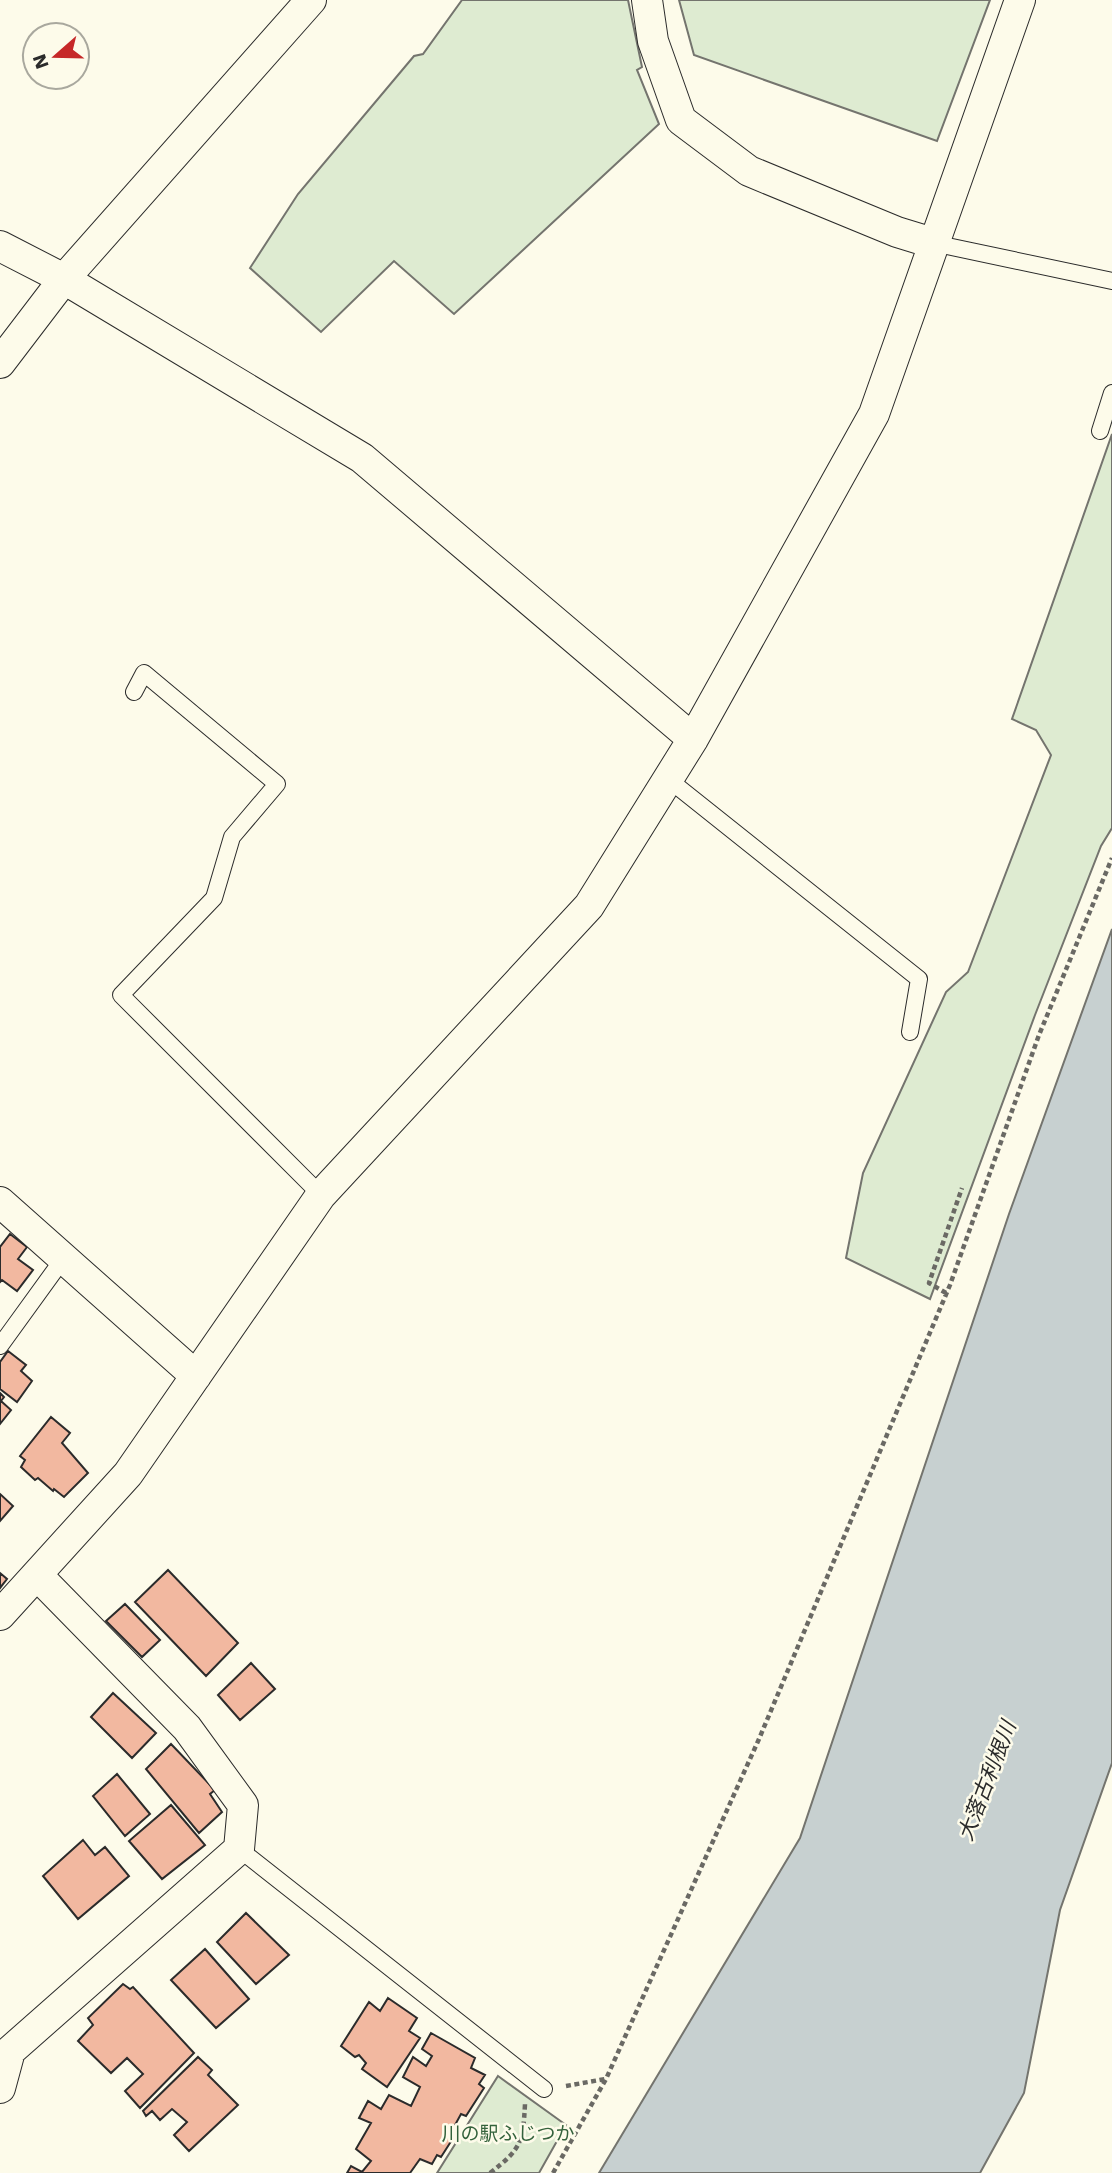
<svg xmlns="http://www.w3.org/2000/svg" width="1112" height="2173" font-family="'Work Sans','Noto Sans JP',sans-serif">
<style>
.green{fill:#deebd1;stroke:#74746e;stroke-width:2}
.water{fill:#c7d0d0;stroke:#74746e;stroke-width:2}
.building{fill:#f2b8a0;stroke:#2b2b2b;stroke-width:2}
.lines{fill:none;stroke-linecap:round;stroke-linejoin:round}
.service-casing{stroke:#2b2b2b;stroke-width:18}
.minor-casing{stroke:#2b2b2b;stroke-width:32}
.path{stroke:#6a6964;stroke-width:4.5;stroke-dasharray:5 3.5;stroke-linecap:butt}
.service{stroke:#fdfbea;stroke-width:16}
.minor{stroke:#fdfbea;stroke-width:30}
.labels{text-anchor:middle;stroke-width:5;stroke-linejoin:round;paint-order:stroke}
.park-label{font-size:19px;fill:#34623c;stroke:#fdfbea}
.water-label{font-size:21px;font-style:italic;fill:#2b2b2b;stroke:#fdfbea}
</style>
<rect width="100%" height="100%" fill="#fdfbea"/>
<path class="green" d="M462,0h166l14,67 -5,3 22,54 -205,190 -60,-53 -73,71 -71,-64 48,-74 116,-138 9,-2z
M679,0h311l-53,141 -243,-86z
M1112,434v394l-11,18 -66,169 -105,284 -84,-41 17,-85 83,-181 22,-20 83,-217 -15,-25 -24,-11z
M498,2076l68,49 -27,48h-102z"/>
<path class="water" d="M1112,929v834l-52,147 -36,183 -44,80h-381l201,-335 209,-624z"/>
<path class="building" d="M10,1234l17,13 -9,12 15,11 -16,21 -15,-11 -2,2v-35z
M8,1351l18,14 -5,6 11,10 -15,21 -17,-13v-27z
M0,1393l4,4 -3,4 10,9 -11,14z
M51,1417l19,16 -8,10 26,30 -24,24 -10,-8 -1,2 -15,-13 -3,2 -14,-13 4,-7 -5,-4z
M0,1494l13,12 -13,15z
M168,1570l70,73 -32,33 -71,-74z
M0,1573l7,6 -7,9z
M125,1604l35,36 -18,17 -36,-36z
M251,1663l24,26 -35,31 -22,-25z
M113,1693l43,40 -24,25 -41,-41z
M171,1744l44,46 -5,4 12,18 -23,21 -53,-64z
M117,1774l33,40 -25,22 -32,-40z
M171,1805l34,40 -43,34 -33,-38z
M83,1840l12,15 10,-8 24,29 -51,43 -35,-43z
M246,1913l43,42 -33,29 -39,-42z
M205,1949l44,50 -33,29 -45,-48z
M123,1984l7,5 3,-2 61,66 -54,55 -15,-17 18,-17 -16,-16 -16,15 -33,-32 15,-16 -5,-7z
M388,1998l29,20 -8,13 11,7 -33,49 -25,-18 4,-6 -7,-8 -4,2 -14,-11 28,-44 11,9z
M431,2033l44,25 -4,10 14,7 -6,9 5,4 -18,28 -5,-2 -6,11 4,4 -18,28 -4,-2 -5,9 -12,-5 -10,14h-63l4,-7 11,6 9,-11 -15,-12 15,-26 -12,-5 9,-17 13,8 8,-14 22,11 9,-19 -17,-10 10,-20 13,9 6,-10 -10,-7z
M198,2057l14,13 -4,5 30,30 -49,46 -15,-16 13,-13 -15,-13 -12,11 -8,-9 -6,5 -3,-5z"/>
<g class="lines">
<defs>
<path id="service" d="M933,243l179,38
M1100,431l12,-38
M134,692l10,-19 133,111 -45,53 -18,61 -93,97 200,200
M668,779l251,200 -9,53
M0,1346l63,-87
M239,1849l305,240"/>
<path id="minor" d="M647,0l6,41 28,79 68,51 148,61 36,11
M0,246l64,33 298,179 331,281
M0,363l64,-84 247,-279
M0,1202l196,174
M0,1615l128,-141 193,-279 268,-289 104,-167 181,-325 146,-414
M0,2088l10,-37 229,-202 4,-44 -56,-77 -150,-153"/>
</defs>
<use href="#service" class="service-casing"/>
<use href="#minor" class="minor-casing"/>
<path class="path" d="M946,1293l-17,-10 33,-95
M566,2086l39,-7
M490,2173c31,-24 33,-30 35,-69
M553,2173l53,-94 153,-340 191,-454 89,-250 73,-177"/>
<use href="#service" class="service"/>
<use href="#minor" class="minor"/>
</g>
<g class="labels">
<g class="park-label">
<text x="508" y="2140">川の駅ふじつか</text>
</g>
<g class="water-label">
<text transform="translate(987 1781) rotate(-69)" y="7">大落古利根川</text>
</g>
</g>
<g transform="translate(56 56) rotate(250)"><circle r="33" fill="#fdfbea" stroke="#a9a89e" stroke-width="2"/>
<path d="M0-5L12 26L0 18L-12 26Z" fill="#c62828"/>
<text y="-10" font-size="19" font-weight="bold" text-anchor="middle" fill="#2b2b2b">N</text>
</g>
</svg>
